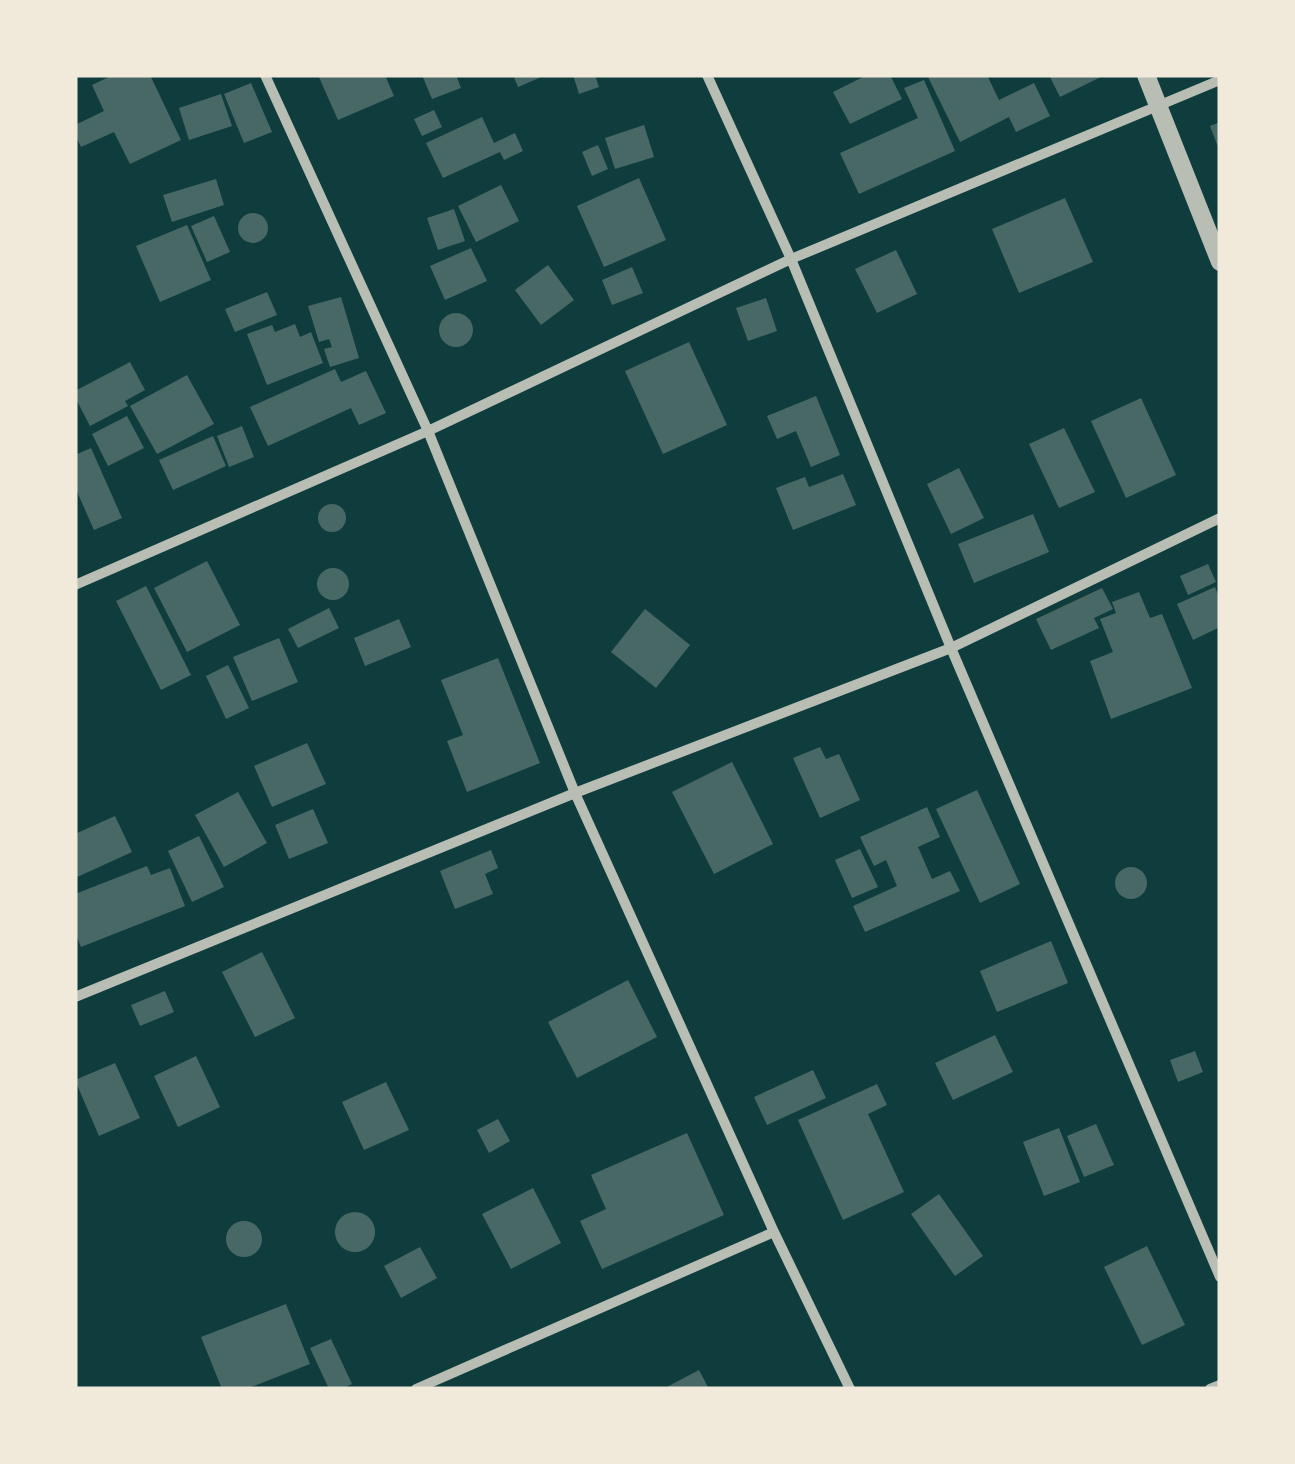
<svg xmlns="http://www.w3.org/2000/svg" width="1295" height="1464" font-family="'Archivo Narrow',sans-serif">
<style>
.building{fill:#486865}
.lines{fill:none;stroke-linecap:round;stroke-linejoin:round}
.minor{stroke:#b8beb3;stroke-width:10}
.tertiary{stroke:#b8beb3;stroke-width:18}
</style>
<rect width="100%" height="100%" fill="#0f3d3e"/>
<path class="building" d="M113,75h37l31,65 -51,24 -16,-32 -33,15 -6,-12v-10l29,-14 -12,-26z
M318,75h67l9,21 -56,24z
M422,75h34l5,13 -29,11z
M513,75h33l-28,12z
M573,75h22l4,12 -20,7z
M867,75h23l12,24 -52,25 -17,-32z
M927,75h60l12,25 35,-17 16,33 -34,16 -7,-15 -49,25z
M1049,75h56l-45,22z
M924,80l31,71 -96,43 -19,-41 78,-35 -14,-30z
M251,83l21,49 -28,11 -20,-49z
M221,94l11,32 -43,14 -10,-32z
M434,110l8,17 -20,9 -8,-17z
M482,117l12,26 21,-10 8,18 -19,9 -4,-8 -57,26 -17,-35z
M1220,122v30l-10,-26z
M644,125l10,32 -39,12 -10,-31z
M598,145l10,24 -16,7 -10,-24z
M639,178l27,62 -62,27 -27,-61z
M216,179l8,26 -52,17 -9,-27z
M501,185l18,36 -43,21 -18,-36z
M1065,198l28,64 -74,31 -27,-64z
M454,209l11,32 -27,9 -11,-32z
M238 228a15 15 0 1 1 30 0a15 15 0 1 1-30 0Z
M214,216l16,36 -23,10 -16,-36z
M187,225l24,55 -51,22 -24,-56z
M471,248l16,33 -42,19 -15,-34z
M896,250l21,44 -40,19 -22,-44z
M548,265l26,35 -33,25 -26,-35z
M632,267l11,26 -31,12 -10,-25z
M267,292l10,23 -42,17 -10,-23z
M341,297l18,61 -29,9 -6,-18 8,-2 -3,-8 -10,3 -11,-36z
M766,298l11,33 -29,10 -12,-33z
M439 330a17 17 0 1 1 34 0a17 17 0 1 1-34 0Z
M295,324l5,13 11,-5 12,31 -56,22 -20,-51 25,-9 3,7z
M689,342l38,83 -64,29 -38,-83z
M130,362l15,28 -20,11 3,5 -38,20 -15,-29v-6z
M335,369l6,13 25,-11 20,42 -27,12 -8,-17 -83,38 -18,-39z
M187,375l27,49 -57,30 -27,-48z
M816,396l24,59 -29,12 -15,-36 -19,8 -10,-23z
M1141,398l35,77 -50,23 -35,-77z
M127,416l17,32 -36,18 -16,-32z
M242,426l12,31 -25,10 -12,-31z
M1064,428l31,64 -36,16 -30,-64z
M213,436l13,30 -53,24 -14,-30z
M91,448l31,70 -28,12 -19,-43v-32z
M959,468l25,50 -33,16 -24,-50z
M843,474l13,31 -63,25 -17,-42 29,-11 4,10z
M318 518a14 14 0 1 1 28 0a14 14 0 1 1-28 0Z
M1033,514l16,38 -75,31 -16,-39z
M207,561l33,64 -53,27 -33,-64z
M1208,564l8,18 -28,13 -8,-19z
M317 584a16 16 0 1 1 32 0a16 16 0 1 1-32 0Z
M146,586l45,89 -30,15 -45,-89z
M1215,587l5,12v28l-27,13 -16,-36z
M1102,588l11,21 -19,9 5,10 -48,22 -15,-31z
M1139,592l11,26 12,-4 30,74 -81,31 -21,-58 23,-9 -13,-33 16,-6 -4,-11z
M329,608l10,20 -41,20 -10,-19z
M645,609l45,36 -34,43 -45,-36z
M399,619l12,28 -46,19 -11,-28z
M279,638l19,44 -46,19 -19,-44z
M498,658l42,105 -73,29 -20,-51 16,-6 -22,-55z
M228,665l21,43 -23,11 -20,-43z
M307,743l19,41 -54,23 -18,-41z
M820,747l6,12 13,-5 21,46 -40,18 -27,-60z
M732,762l41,82 -59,30 -42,-82z
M977,790l43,94 -40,19 -44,-94z
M238,792l29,51 -43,24 -29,-52z
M927,807l13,30 -22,10 14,32 18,-8 10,20 -95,41 -12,-26 44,-20 -11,-26 -12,6 -14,-29z
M313,809l15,34 -39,16 -14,-34z
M115,816l17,36 -57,26v-44z
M199,836l25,51 -32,15 -24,-51z
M860,849l18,38 -26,11 -17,-38z
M491,850l7,18 -13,6 8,20 -38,15 -15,-38z
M147,866l4,9 19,-7 15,38 -104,41 -6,-15v-38z
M1115 883a16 16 0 1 1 32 0a16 16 0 1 1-32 0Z
M1051,941l17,42 -71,29 -17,-41z
M262,952l33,66 -40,19 -33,-65z
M628,980l29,57 -80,41 -29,-56z
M165,991l9,21 -34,14 -9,-21z
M995,1035l18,37 -60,28 -18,-37z
M1195,1051l8,21 -25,10 -8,-22z
M196,1056l24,51 -42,20 -24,-51z
M115,1063l25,55 -41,18 -24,-56z
M813,1070l13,28 -59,27 -13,-28z
M386,1082l23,48 -45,20 -22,-48z
M877,1084l10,21 -19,9 36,78 -61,28 -45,-100z
M498,1119l12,22 -21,12 -12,-23z
M1096,1124l18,41 -30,12 -17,-41z
M1059,1128l21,54 -36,14 -21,-54z
M687,1133l37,82 -122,54 -22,-48 26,-12 -15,-34z
M533,1188l28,55 -50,26 -29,-55z
M939,1194l44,62 -28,20 -44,-62z
M335 1232a20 20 0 1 1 40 0a20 20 0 1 1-40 0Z
M226 1239a18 18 0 1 1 36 0a18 18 0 1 1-36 0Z
M1147,1246l38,79 -43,20 -38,-78z
M420,1247l17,31 -36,20 -17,-32z
M286,1304l24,60 -64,25h-24l-21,-52z
M331,1339l21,45 -10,5h-13l-19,-41z
M699,1370l10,19h-46z"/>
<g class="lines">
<path class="minor" d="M265,75l163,356 147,362 199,439 76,157
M707,75l84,184 160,389 269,629
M75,585l353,-154 363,-172 429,-179
M75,997l500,-204 376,-145 269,-130
M416,1389l358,-157
M1210,1389l10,-4"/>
<path class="tertiary" d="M1146,75l74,187"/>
</g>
<rect width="1295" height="1464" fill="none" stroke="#f1e9da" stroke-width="155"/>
</svg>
